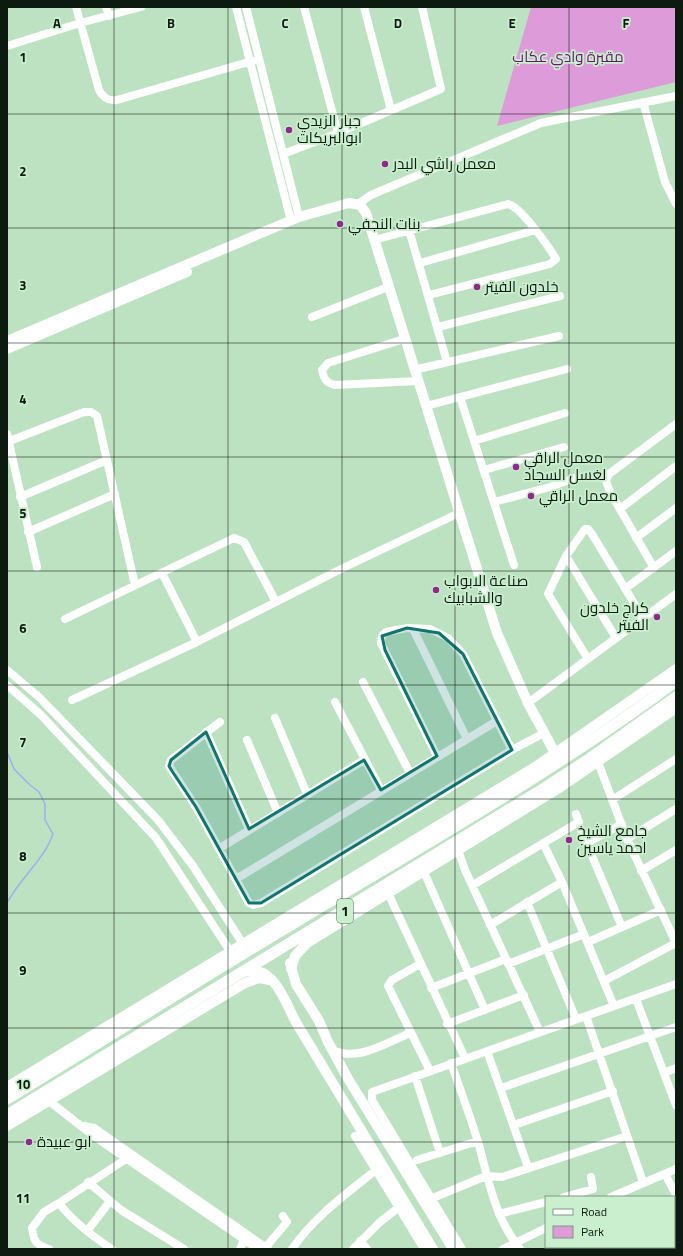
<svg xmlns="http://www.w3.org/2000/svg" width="683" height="1256" font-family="'Titillium Web',Cairo,sans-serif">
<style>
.green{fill:#dd9bd9}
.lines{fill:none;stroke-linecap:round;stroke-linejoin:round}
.stream{stroke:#9ab1f0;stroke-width:1.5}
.minor{stroke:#fff;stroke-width:8}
.major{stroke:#fff;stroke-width:10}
.highway{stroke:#fff;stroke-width:11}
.marked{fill:#0f766e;fill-opacity:0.2;stroke:#0f766e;stroke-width:3;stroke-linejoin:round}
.grid{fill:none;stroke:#0d1a0f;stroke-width:1;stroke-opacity:0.55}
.poi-dot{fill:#90298e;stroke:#caefcf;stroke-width:1.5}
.labels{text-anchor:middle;stroke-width:3.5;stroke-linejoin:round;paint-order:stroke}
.shield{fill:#caefcf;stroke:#465a49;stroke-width:1}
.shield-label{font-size:14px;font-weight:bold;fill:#0d1a0f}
.park-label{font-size:15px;fill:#691567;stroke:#caefcf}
.poi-label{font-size:15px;fill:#0d1a0f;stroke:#caefcf;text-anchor:start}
.grid-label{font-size:13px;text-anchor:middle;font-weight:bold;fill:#0d1a0f;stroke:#caefcf;stroke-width:3.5;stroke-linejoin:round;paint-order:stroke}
</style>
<rect width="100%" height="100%" fill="#bde2c2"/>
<path class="green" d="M531,7h145v75l-179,44z"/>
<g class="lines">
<path class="stream" d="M7,752l7,17 16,16 9,7 6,12v16l8,14c-9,26 -33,44 -46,69"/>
<path class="minor" d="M76,7l23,83c4,8 9,11 18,10l142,-41
M106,7l3,9
M236,7l55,214
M246,7l53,210
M304,7l34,126
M364,7l27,103
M7,46l73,-23 61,-16
M643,102l22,80 11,22
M283,154l55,-21 103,-44 -19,-82
M358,204l13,-9 170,-72 135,-27
M409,230l38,132
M374,240l134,-36c13,3 41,43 48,55l-6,5 -121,31
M420,263l116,-33
M312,317l76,-30
M438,327l122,-31
M404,339l-76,24 -6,7c2,9 4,13 13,15l83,-4
M414,370l145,-34
M460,397l54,168
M426,406l141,-37
M7,434l30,133
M474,441l91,-28
M7,442l77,-30h7l6,4 38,169
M484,470l80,-23
M20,497l87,-37
M494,502l56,-15 27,-10
M620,509l56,-43
M28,532l87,-38
M636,538l40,-30
M566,556l50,82
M654,568l-44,-76 -4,-11 3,-7 67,-50
M162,573l35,69
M626,588l50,-37
M65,619l169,-81 10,4 32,60
M413,629l54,110
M588,659l-40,-65 18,-38 19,-27h3l4,5 51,84
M7,670l32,27 119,123 35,46 50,78
M363,682l47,91
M7,685l34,30 115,123 74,113
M72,700l125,-58 146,-74 116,-55
M335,702l46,88
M528,703l148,-109
M275,718l32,76
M220,722l-49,38 -2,6 27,41 53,96 4,2 8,-2 251,-153 32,-17
M206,732l43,97
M247,740l31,73
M437,756l-56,-113 1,-7 4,-4 21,-4 23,1 18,9 15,16 49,96
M598,762l29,77 49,104
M612,800l64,-41
M581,830l41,97
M627,839l49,-30
M543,843l19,39 52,124
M587,843l35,-19
M220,848l144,-88
M458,850l7,20 75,162
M641,871l35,-21
M424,872l61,138
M236,879l261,-158
M473,885l106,-63 -3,-8
M388,893l77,165
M527,902l49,117
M490,925l72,-43
M588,942l73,-32
M420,964l-28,16 -4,6 42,85
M508,964l76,-30
M604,981l72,-38
M431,988l75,-29
M636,999l40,106
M586,1016l57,166
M447,1024l77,-29
M332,1050c26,12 54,-7 78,-17
M487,1051l41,116
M451,1063c9,26 19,52 27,79 11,38 16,75 42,107
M664,1073l12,-5
M415,1076l25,77
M501,1088l175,-61
M49,1101l46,36 163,112
M514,1125l99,-34
M84,1126l10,2 174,121
M355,1136l69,113
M417,1160l61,-19
M665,1174l11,21
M88,1182l33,28 63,39
M564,1197l29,-8 -2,-12
M611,1197l65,-28
M428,1200l58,-24 16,1 125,-41
M59,1203l67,-44
M499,1214l47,-12
M88,1230l22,-29
M360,1241l7,8
M651,1247l1,2
M265,1248l22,-26 -4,-6
M49,1249c-14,-5 -15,-7 -17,-21l12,-16 15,-9c14,19 33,33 53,46
M240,1249l6,-14
M292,1249c22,-32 54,-55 84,-79
M353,1249l27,-27 18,-14
M462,1249l-90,-149v-8l304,-108
M503,1249l43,-21
M603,1249l4,-2"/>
<path class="major" d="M7,341l292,-124 50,-14 11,2 6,8 131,420 31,70 27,50
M7,349l180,-77
M290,963l6,21 23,37 9,21 19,35 106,172
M291,969l4,-13 12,-13 252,-155 117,-80
M244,972c30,-10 42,33 53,52l136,225
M7,1087l528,-320 141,-98
M7,1126l238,-143 14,-5 11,2"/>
<path class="highway" d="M7,1099c95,-58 189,-117 284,-174 130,-79 263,-153 385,-244
M7,1115l531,-323 51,-33 87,-62"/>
</g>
<path class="marked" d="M407,628l32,5 24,21 49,96 -251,153h-12l-53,-96 -24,-36 -3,-5 2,-6 35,-28 43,97 115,-69 17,30 56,-34 -52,-106 -3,-14z"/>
<path class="grid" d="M114,7v1242M228,7v1242M342,7v1242M455,7v1242M569,7v1190M7,114h669M7,228h669M7,343h669M7,457h669M7,571h669M7,685h669M7,799h669M7,913h669M7,1028h669M7,1142h669M569,1247v2"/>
<g class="poi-dot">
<circle cx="289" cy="130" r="4"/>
<circle cx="385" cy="164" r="4"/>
<circle cx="340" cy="224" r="4"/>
<circle cx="477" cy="287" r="4"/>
<circle cx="516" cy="467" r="4"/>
<circle cx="531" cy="496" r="4"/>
<circle cx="436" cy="590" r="4"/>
<circle cx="657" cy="617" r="4"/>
<circle cx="569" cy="840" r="4"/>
<circle cx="29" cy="1142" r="4"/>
</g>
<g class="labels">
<rect class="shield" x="337" y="899" width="16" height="24" rx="3"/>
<g class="shield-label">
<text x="345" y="916">1</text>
</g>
<g class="park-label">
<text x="568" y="62">مقبرة وادي عكاب</text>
</g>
<g class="poi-label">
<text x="297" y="126">جبار الزيدي<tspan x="297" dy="17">ابوالبريكات</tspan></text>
<text x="393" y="169">معمل راشي البدر</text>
<text x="348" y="229">بنات النجفي</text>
<text x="485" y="292">خلدون الفيتر</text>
<text x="524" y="463">معمل الراقي<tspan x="524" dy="17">لغسل السجاد</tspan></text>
<text x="539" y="501">معمل الراقي</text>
<text x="444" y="586">صناعة الابواب<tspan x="444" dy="17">والشبابيك</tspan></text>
<text x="649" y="613" text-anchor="end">كراج خلدون<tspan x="649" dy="17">الفيتر</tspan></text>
<text x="577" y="836">جامع الشيخ<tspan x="577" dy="17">احمد ياسين</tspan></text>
<text x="37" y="1147">ابو عبيدة</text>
</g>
</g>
<g class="grid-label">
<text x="57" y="28">A</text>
<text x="171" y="28">B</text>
<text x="285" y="28">C</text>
<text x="398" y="28">D</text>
<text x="512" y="28">E</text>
<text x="626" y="28">F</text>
<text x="23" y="62">1</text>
<text x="23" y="176">2</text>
<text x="23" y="290">3</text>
<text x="23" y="404">4</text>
<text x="23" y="518">5</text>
<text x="23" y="633">6</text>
<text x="23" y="747">7</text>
<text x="23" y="861">8</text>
<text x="23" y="975">9</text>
<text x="23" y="1089">10</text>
<text x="23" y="1203">11</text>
</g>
<rect width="683" height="1256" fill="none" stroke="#0d1a0f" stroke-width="16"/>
<rect x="545" y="1196" width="130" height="52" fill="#caefcf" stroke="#7e9a82"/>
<rect x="553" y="1209" width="20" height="6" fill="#ffffff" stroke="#7e9a82"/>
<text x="581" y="1216" font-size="12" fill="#0d1a0f">Road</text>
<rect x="553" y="1226" width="20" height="12" fill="#dd9bd9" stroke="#7e9a82"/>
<text x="581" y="1236" font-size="12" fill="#0d1a0f">Park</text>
</svg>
